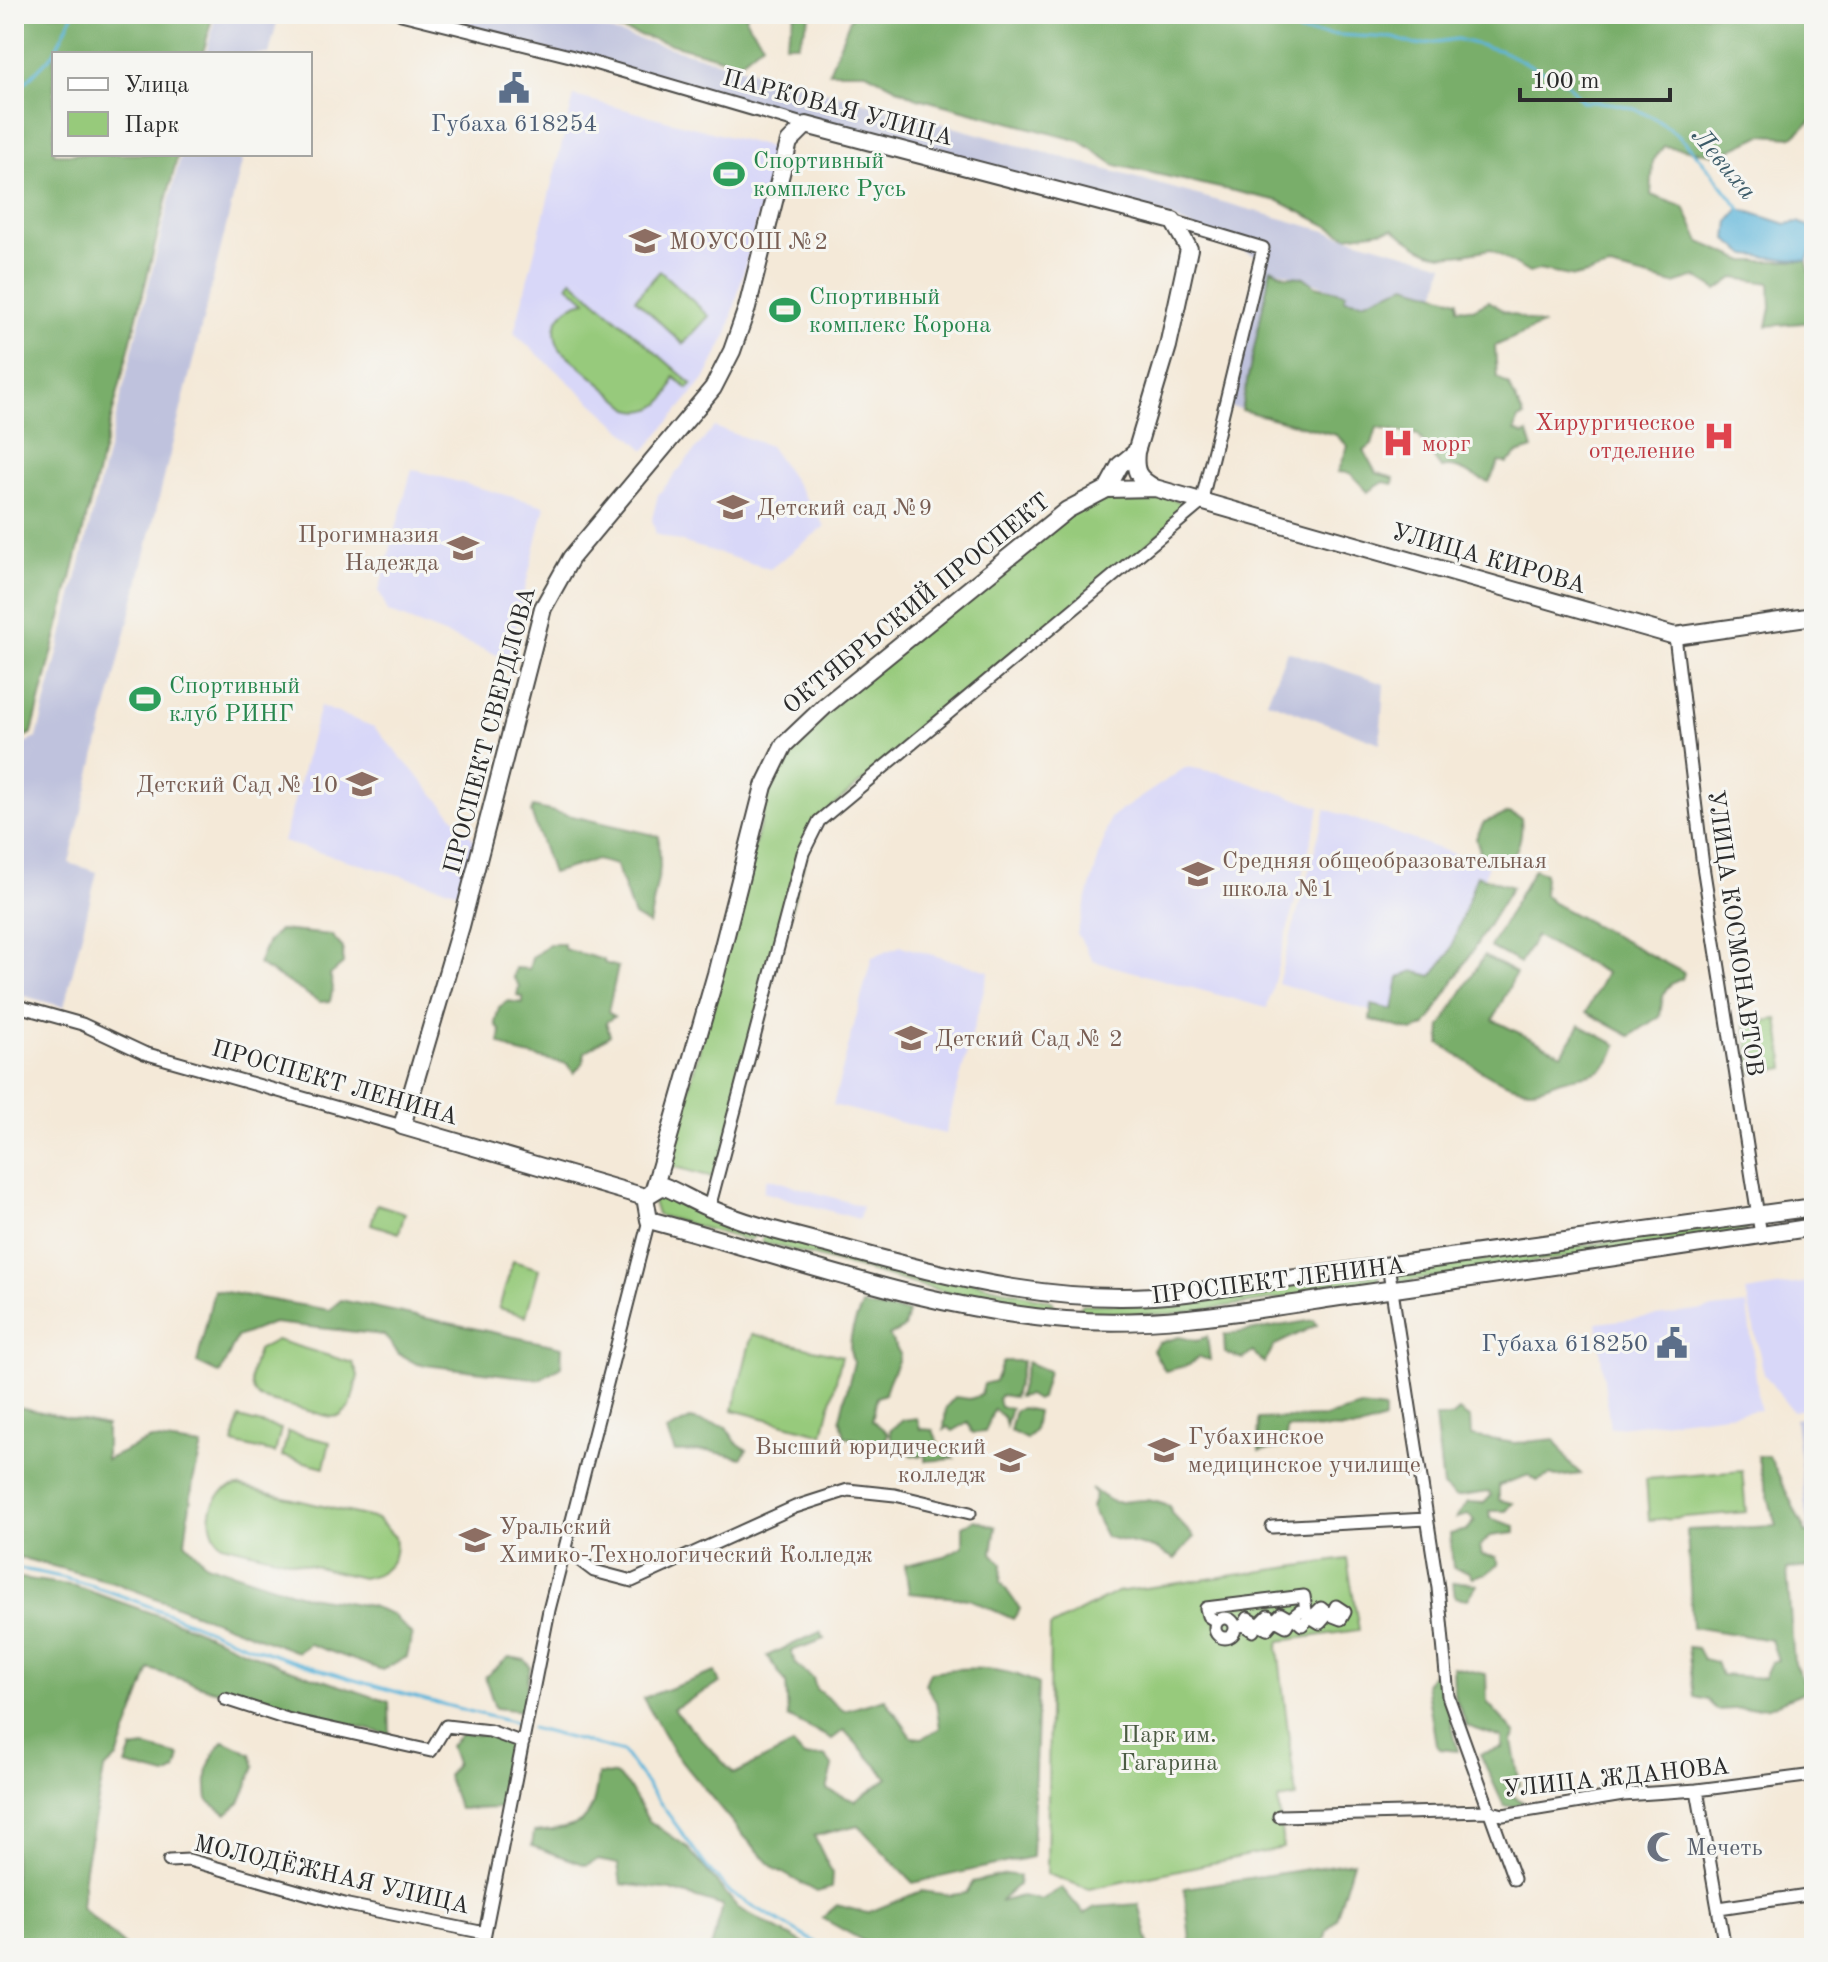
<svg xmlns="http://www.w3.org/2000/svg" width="1828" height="1962" font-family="'Old Standard TT',serif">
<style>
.built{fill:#d8d7f8}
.industrial{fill:#bfc2dd}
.green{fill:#97ca7b;stroke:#617a53;stroke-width:2}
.forest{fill:#79ae6b;stroke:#526c4b;stroke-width:2}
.water{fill:#5db5da;stroke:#447082;stroke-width:2}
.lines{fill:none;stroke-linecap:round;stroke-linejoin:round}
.stream{stroke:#5db5da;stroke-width:3}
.street-casing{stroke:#494845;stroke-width:15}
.secondary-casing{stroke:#494845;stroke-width:20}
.street{stroke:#fff;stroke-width:11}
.secondary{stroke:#fff;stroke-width:16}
.labels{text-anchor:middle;stroke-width:6;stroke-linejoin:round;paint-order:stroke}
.street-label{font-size:24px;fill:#2b2b2b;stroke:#f6f6f2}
.service-label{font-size:24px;fill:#4e5e75;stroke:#f6f6f2}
.leisure-label{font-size:24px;fill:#27864d;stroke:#f6f6f2;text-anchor:start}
.education-label{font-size:24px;fill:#785e54;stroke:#f6f6f2;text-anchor:start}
.health-label{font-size:24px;fill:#be3a42;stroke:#f6f6f2;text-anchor:end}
.park-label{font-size:24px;fill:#4b5b43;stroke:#f6f6f2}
.worship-label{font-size:24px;fill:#5b616d;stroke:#f6f6f2;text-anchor:start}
.water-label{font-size:26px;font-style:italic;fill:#3c5b68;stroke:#f6f6f2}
</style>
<rect width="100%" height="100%" fill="#f6f6f2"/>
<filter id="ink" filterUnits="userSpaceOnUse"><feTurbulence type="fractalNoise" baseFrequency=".0125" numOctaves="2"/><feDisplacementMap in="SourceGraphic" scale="16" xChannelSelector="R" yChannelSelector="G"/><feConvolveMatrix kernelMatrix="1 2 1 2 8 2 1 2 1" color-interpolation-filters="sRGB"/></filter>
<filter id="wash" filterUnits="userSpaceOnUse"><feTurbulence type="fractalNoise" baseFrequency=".006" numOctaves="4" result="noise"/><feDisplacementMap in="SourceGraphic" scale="32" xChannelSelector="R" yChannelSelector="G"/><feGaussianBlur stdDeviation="1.8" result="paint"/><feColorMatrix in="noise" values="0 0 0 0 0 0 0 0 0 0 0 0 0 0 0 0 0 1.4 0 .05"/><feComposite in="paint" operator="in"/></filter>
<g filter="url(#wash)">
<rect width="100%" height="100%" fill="#f4e9d8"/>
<path class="built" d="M574,96l202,53 -49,186 -23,45 -59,70 -131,-117z
M714,427l56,19 55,80 -55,43 -114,-35 -4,-15 6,-24z
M412,469l133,37 -37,153 -120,-47 -9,-21z
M320,706l54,21 104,117 -12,50 -183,-52z
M1186,767l35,6 99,34 -53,201 -174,-47 -16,-28 33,-115z
M1326,809l162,57 -40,109 -29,51 -141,-43z
M901,946l88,25 -44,163 -112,-29 39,-148z
M767,1178l95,28 -3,13 -96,-27z
M1814,1281v127l-22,3 -28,-37 -18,-82z
M1747,1305l13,105 -150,18 -13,-105z"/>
<path class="industrial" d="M216,14h63l-10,40h-63z
M411,14h138l895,250 -6,24 -2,6 -30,-9 -43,17 -19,-3 1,-6 -74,-25 -31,141 -15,-3 33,-149 -102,-46z
M181,154h63l-175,709 28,9 -33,135 -50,-14v-245l23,-10z
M1287,651l97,33 -4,59 -113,-42z
M1814,1416v115l-6,1 -13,-113z"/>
<path class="green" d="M660,271l49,45 -26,28 -48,-45z
M572,280l120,104 -4,5 -14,-12c-4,23 -20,39 -44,32l-70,-60c-13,-23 2,-44 26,-48l-18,-16z
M1155,493l38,13 -377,314 -100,358 -48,-13 102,-377 20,-39 63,-62 221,-179 36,-14z
M1778,1019l7,49 -33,5 -7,-49z
M660,1192l94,40 1,4 -6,5 -92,-26 -5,-16z
M377,1204l28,9 -6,20 -28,-9z
M1745,1222l1,9 -344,51 -5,-6v-4z
M763,1232l289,69 4,7 -3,4 -68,-9 -223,-61z
M513,1261l26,8 -13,47 -27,-8z
M1379,1274l-1,11 -206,29 -92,1 -3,-5 6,-6h63z
M752,1334l90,22 -19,78 -90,-24z
M276,1340l77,23 5,13 -8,31 -10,9 -9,1 -72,-19c-15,-14 -6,-31 -1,-48z
M239,1418l42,11 -6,24 -42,-10z
M288,1432l42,10 -6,25 -42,-11z
M1742,1471l4,41 -97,8 -3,-41z
M238,1486l139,33 18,18c4,24 -9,38 -33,41l-140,-34c-21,-18 -12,-55 16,-58z
M1347,1559l12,71 -79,11 -2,7 18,149 -18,3 5,48 -194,41 -42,-15 3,-247 67,-35z"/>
<path class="forest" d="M14,14h199l-10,40h-149v100h124l-146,579 -18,9z
M563,14h184l-1,6 17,23 -24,20z
M795,14h16l-13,30h-13z
M852,14h959l2,105 -20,18 -31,-2 -43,20 -55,-9 -11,15 -2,34 33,12 16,35 45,19h62l2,12 5,4v45l-47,4 4,-18 -1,-25 -36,-5 -17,12 -21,-13 -22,7 -64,-16 -36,9 -36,-7 -9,3 -39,-24c-51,10 -55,11 -97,-20l-46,7 -68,-35 -164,-36 -35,-24 -166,-44 -48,-25h-37z
M1271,268l15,8 18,1 12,9 30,7 -2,6 19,3 43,-17 52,15v8l15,1 16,-8 14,10 39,14 -47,21 2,31 12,8 15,32 -6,2 -3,12 9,4 4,-2 5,16 -16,5 -10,9 -8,-1 -10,20c-17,-4 -30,-19 -48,-14l-23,-33 -41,-7 -5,17 -8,6 12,22 18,5 -1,6 -9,-2 -16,10 -18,-19 -12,-1 10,-26 -12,-11 -95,-25z
M533,807l126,29 1,32 -11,57 -15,-9 -18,-51 -20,-5 -44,13 -21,-61z
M1509,813l12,5c2,19 -2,34 -16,47l-22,-4 -7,-23 8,-16z
M1534,869l11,4 -1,22 9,8 131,70 -2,6c-21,6 -19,18 -22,37l-30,20 -44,-24 20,-39 -70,-37 -16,27 -30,-16z
M1477,875l35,12 -86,139 -13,5 -43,-11 2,-15 21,5 6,-32 14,-7 19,5 17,-22z
M279,930l52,5 12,13v16l-13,11 3,13 -3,13 -10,1 -62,-38 9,-21z
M549,944h15v5l40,11v3l14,4 -10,45 6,5 -8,5 4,13 -25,17 -2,11 -9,10 -6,-9 -50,-11 -19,-10 2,-11 -6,-9 4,-16 9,-6 15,2v-6l-6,-2 2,-9 -6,-9 2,-9 14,1 3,-11z
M1484,956l32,17 -23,47 69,34 18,-29 37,20c-11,33 -23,27 -52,34 -11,2 -24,11 -36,10 -31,-3 -63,-29 -89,-45l1,-18z
M214,1290l115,20 12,-10 221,47 -1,19 -21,13 -123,-15 -18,-10 -15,-19 -111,-12 -36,14 -17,37 -23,-11z
M862,1306l46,6 -4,16 -15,8 11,18c-3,14 -12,23 -15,40l-8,3 -5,23 16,13 -4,12 -39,-8 -5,-19 14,-56c-9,-16 0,-40 8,-56z
M1314,1320l3,5 -42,20 -11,18 -11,-11 -10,7 -18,-6 -1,-18z
M1207,1336l3,24 -11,-3 -10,8 -24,6 -12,-21 5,-7 21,-6 18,4z
M1003,1361h20l-9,36 -13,-2 -3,4 2,8 11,1 -5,18 -2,-8 -10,-9 -9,23 -13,1 -4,-11 -15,9 -5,-4 -4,3 2,-23 9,-10 15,2 11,-4 3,-11 11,-3z
M1027,1362l21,9 -7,27 -5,2 -8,-5 -10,2z
M14,1406l92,20v34l45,-21 51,7 -9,35 -8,61 21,22 95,31 70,11 21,8 20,21 -5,22 -25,13 -73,-26 -12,8 -184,-70 -99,-26z
M1361,1407l23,3v10l-27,9 -70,-1 -1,13 -6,7 -21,3 -1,-32 67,-2z
M1022,1408l15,3 -3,20 -8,8 -16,-8 5,-21z
M1459,1411l11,8 1,17 44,7 40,-4 14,24 12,11 -25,3 -6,-2 -13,6 -8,-6 -30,10v15l14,3 -7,8h-17l1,7 25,8v7l-25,3 -10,10 2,9 14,2 3,7 -12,9 -14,4 -4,-5 -16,-4 -3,-34 17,-4 8,-9 -7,-6 -12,3 12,-16 16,1 7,-7 -2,-4 -34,5 -12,-10 -8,-70h17z
M917,1418l3,11 13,1 7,17 14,12 -29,2v-9l-5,5 -9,-2 -2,-8 -16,5 -3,-22 13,-10z
M690,1419l36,8 10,15 11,8 -6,8 -31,-7 -35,1 -9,-21z
M1757,1456h12l37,77h8v34l-27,2 7,95 14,26 -39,17 -53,3 -8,-10 -14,-3 -6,-50 9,1 6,11 13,3 5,13 43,3 7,-15 7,-3 -7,-20 -79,-13 -5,-97 89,-4z
M1091,1488c29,22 24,12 54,12 7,0 17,4 25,6l1,7 23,24 -19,22 -21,-11 -48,-11 -15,-30 4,-11z
M975,1520l21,7 -4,26 10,11 -1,18 19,27 -7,10 -44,-20 -60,-6 -4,-28 40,-9 18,-10v-20z
M14,1577l61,9 110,39 96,41 108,36 1,33 -179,-46 -61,-20 -33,89 -13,12 -19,97 -4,40 46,41h-113z
M1465,1582l12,3 -9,14 -13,-2 -2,-14z
M820,1632l5,7 -34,12 5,14 17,13 3,11 28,22 41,-12 27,38 10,1 18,-10 -4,-26 -11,-18 5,-12c36,-6 76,-6 108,12l-6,173 -119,26 -55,-58 -44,11 18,37 -1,15 -14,4 -43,-24 -32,-34 -68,-82 -31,-54 72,-26 5,11 -47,26 61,65 59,-29 11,12 21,-1 8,11 -6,23 28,11 33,-23 -44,-48 -12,9 -44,-22 -2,-34 -19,-27z
M509,1657l16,3 5,7 -7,44 -28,-3 -10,-31z
M1453,1667l33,7 1,28 29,32 -4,7 8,44 -10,9 13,8 -6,4h-13l-24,-52 22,-6v-10l-35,-12 -13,-31z
M1432,1674h9l17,77 -18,-2 -4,-5 -10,-60z
M461,1734l26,1 27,13 -11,60 -44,1 -12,-33 9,-13 -6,-17z
M224,1741l27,13 4,13 -15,36 -14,11 -18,-13c-3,-26 -2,-41 16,-60z
M145,1747l35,9 -4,15 -10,5 -40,-11 6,-16z
M598,1774l17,1 13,10 20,35 39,27 51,61 74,40h-101l12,-42 -52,-16 -50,-6 -3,-20 -21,-4 -11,5 -54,-19 2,-14c49,-5 59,-7 64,-58z
M1353,1862l-17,57 -9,11 -5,18h-131l-7,-60z
M1006,1874l13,2 -1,9 -19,17 23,-6 19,4 21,-12 22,26 11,-7 44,-3 11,44h-274l-54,-30 15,-13 30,8 54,-22 30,4 15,-2 7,-11z
M424,1939l49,1 -2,8h-49z"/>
<path class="water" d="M1740,209l46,15 13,-2 13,6 1,21 -6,12 -60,-6 -20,-15 2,-19z"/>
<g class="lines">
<path class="stream" d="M1248,14l54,19 92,5 21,7 42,-6 45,12 65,32 16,19c80,-4 114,52 158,108
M14,94l40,-41 19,-39
M14,1568c87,12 159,50 241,80 87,31 178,54 268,77
M531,1728l92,24 83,114 25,27 94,55"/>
</g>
</g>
<g filter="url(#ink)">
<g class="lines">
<defs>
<path id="street" d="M401,14l169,42 236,69
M1675,636l28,230 58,369
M14,1005l68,19 62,29 258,73
M709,1208l94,-355 16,-32 382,-318 62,-255 -90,-27
M1388,1265l50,323 10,108 66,183
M1272,1527l155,-8
M565,1549l29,22 38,10 163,-74 53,-17 47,5 75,18
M1328,1614l13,5 4,-7 -9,-6 -4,8
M1310,1617l10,6 8,-9 -7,-6 -8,8
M1215 1628a10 10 0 1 1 20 0a10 10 0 1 1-20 0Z
M1290,1619l10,-8h6l4,6 -8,8 -7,-6
M1274,1621l7,-7 9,5 -4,7 -9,-5
M1217,1622l-9,-6 -2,-8 98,-12 2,15
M1257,1624l10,5 7,-8 -6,-5 -7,7
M1235,1627l9,-2 9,6 4,-7 -9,-6 -4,7
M225,1699l62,20 144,32 15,-25 44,5 33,12
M1697,1790l28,158
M1279,1816l209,-5 15,4 120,-20 74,-5 117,-15
M169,1861l20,-1 159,45 137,28
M1719,1908l95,-14
M482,1948l67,-338 100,-390"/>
<path id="secondary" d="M1136,452c-2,19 1,26 19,36
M1107,489l48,-1 520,148 139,-20
M645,1197l-243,-71 59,-200 82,-318 28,-50 142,-170 19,-37 15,-43 42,-166 17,-17 367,96 16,28 -21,97 -32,106 -16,13 -13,24 -40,21 -242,196 -41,39 -20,41 -48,188 -62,215
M1814,1207l-628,86c-119,15 -231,-14 -344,-45 -45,-12 -92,-22 -135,-41 -15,-6 -29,-15 -44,-21l-18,11 4,23c137,36 275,89 417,100 98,8 197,-12 294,-26 151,-21 303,-44 454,-67"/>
</defs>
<use href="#street" class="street-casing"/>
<use href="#secondary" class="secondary-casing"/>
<use href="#street" class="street"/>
<use href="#secondary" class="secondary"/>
</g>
</g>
<defs>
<symbol id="civic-bare" viewBox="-9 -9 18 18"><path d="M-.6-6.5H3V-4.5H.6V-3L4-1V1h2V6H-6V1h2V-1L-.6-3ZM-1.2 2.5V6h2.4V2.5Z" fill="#5c6f8a" stroke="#f6f6f2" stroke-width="2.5" paint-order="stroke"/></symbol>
<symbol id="stadium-bare" viewBox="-9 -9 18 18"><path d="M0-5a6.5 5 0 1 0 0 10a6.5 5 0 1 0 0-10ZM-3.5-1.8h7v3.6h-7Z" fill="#2e9e5b" stroke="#f6f6f2" stroke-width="2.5" paint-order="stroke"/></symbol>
<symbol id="school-bare" viewBox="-9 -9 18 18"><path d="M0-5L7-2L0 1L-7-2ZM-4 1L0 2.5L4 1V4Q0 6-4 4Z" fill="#8d6e63" stroke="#f6f6f2" stroke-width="2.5" paint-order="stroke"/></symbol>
<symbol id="hospital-bare" viewBox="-9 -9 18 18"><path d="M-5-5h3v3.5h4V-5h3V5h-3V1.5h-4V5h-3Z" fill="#e0444e" stroke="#f6f6f2" stroke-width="2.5" paint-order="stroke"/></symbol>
<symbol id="university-bare" viewBox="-9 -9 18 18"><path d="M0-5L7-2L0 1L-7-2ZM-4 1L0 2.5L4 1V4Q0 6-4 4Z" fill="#8d6e63" stroke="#f6f6f2" stroke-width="2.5" paint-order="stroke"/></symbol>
<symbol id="mosque-bare" viewBox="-9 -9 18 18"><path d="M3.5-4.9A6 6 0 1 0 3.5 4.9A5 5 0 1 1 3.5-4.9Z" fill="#6b7280" stroke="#f6f6f2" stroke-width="2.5" paint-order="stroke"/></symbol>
</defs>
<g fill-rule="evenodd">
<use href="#civic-bare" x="492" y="66" width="44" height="44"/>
<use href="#stadium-bare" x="707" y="152" width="44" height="44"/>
<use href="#school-bare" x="623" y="219" width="44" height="44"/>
<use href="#stadium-bare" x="763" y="288" width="44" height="44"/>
<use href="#hospital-bare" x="1697" y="414" width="44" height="44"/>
<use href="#hospital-bare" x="1376" y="421" width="44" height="44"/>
<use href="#school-bare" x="711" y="485" width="44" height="44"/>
<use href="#school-bare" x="441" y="526" width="44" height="44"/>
<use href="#stadium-bare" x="123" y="677" width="44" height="44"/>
<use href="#school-bare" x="340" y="762" width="44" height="44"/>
<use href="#school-bare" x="1176" y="852" width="44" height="44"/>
<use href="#school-bare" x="889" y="1016" width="44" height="44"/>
<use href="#civic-bare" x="1650" y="1321" width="44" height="44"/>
<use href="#university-bare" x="1142" y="1428" width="44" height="44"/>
<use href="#university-bare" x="988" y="1438" width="44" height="44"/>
<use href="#university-bare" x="453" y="1518" width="44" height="44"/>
<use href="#mosque-bare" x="1640" y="1825" width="44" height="44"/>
</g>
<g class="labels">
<g class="street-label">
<text transform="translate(838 107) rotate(15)" y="8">ПАРКОВАЯ УЛИЦА</text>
<text transform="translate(1489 558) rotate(16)" y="8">УЛИЦА КИРОВА</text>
<text transform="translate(916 603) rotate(-39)" y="8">ОКТЯБРЬСКИЙ ПРОСПЕКТ</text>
<text transform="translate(489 730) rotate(-75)" y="8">ПРОСПЕКТ СВЕРДЛОВА</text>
<text transform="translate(1736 933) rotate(82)" y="8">УЛИЦА КОСМОНАВТОВ</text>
<text transform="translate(335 1082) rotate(16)" y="8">ПРОСПЕКТ ЛЕНИНА</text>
<text transform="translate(1278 1280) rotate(-7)" y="8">ПРОСПЕКТ ЛЕНИНА</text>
<text transform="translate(1616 1777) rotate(-6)" y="8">УЛИЦА ЖДАНОВА</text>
<text transform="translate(332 1874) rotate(13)" y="8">МОЛОДЁЖНАЯ УЛИЦА</text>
</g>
<g class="service-label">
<text x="514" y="131">Губаха 618254</text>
<text x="1648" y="1351" text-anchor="end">Губаха 618250</text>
</g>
<g class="leisure-label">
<text x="753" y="168">Спортивный<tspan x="753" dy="28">комплекс Русь</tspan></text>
<text x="809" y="304">Спортивный<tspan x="809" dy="28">комплекс Корона</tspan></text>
<text x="169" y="693">Спортивный<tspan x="169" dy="28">клуб РИНГ</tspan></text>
</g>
<g class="education-label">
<text x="669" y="249">МОУСОШ №2</text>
<text x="757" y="515">Детский сад №9</text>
<text x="439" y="542" text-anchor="end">Прогимназия<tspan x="439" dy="28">Надежда</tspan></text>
<text x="338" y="792" text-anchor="end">Детский Сад № 10</text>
<text x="1222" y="868">Средняя общеобразовательная<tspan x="1222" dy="28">школа №1</tspan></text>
<text x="935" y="1046">Детский Сад № 2</text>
<text x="1188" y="1444">Губахинское<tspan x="1188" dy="28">медицинское училище</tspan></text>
<text x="986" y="1454" text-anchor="end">Высший юридический<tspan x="986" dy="28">колледж</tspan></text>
<text x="499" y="1534">Уральский<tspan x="499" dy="28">Химико-Технологический Колледж</tspan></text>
</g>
<g class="health-label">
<text x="1695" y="430">Хирургическое<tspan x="1695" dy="28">отделение</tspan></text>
<text x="1422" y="451" text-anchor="start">морг</text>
</g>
<g class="park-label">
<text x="1169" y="1742">Парк им.<tspan x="1169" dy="28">Гагарина</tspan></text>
</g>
<g class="worship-label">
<text x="1686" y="1855">Мечеть</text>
</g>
<g class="water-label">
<text transform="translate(1725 163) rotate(50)" y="9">Левиха</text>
</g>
</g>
<rect width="1828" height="1962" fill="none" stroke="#f6f6f2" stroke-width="48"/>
<rect x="52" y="52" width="260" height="104" fill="#f6f6f2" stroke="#a5a5a2" stroke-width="2"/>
<rect x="68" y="78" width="40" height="12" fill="#ffffff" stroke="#a5a5a2" stroke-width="2"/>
<text x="124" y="92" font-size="24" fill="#2b2b2b">Улица</text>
<rect x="68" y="112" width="40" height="24" fill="#97ca7b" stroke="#a5a5a2" stroke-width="2"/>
<text x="124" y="132" font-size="24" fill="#2b2b2b">Парк</text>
<path d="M1520 88v12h150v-12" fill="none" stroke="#2b2b2b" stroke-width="4"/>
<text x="1532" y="88" font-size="24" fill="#2b2b2b" stroke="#f6f6f2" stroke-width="6" paint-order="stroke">100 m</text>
</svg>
